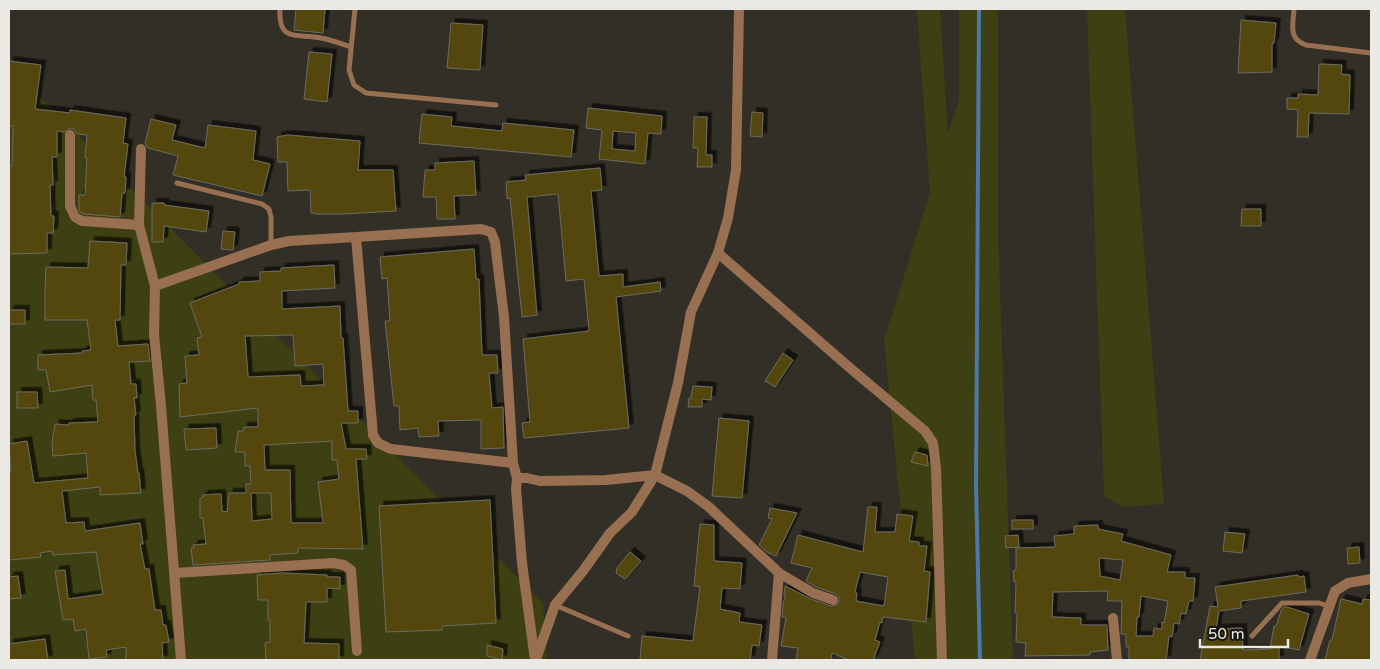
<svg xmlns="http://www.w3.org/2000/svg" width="1380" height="669" font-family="'Varela Round',sans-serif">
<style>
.green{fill:#3d4012}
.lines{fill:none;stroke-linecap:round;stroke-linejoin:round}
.stream{stroke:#4e77aa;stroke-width:4}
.building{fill:#53470f;stroke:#6d6b60;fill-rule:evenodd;filter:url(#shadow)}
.service{stroke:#996f51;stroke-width:5}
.minor{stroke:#996f51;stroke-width:10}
.tertiary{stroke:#996f51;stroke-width:10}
</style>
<defs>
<filter id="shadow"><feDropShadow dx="4.5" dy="-4.5" stdDeviation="0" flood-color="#0009"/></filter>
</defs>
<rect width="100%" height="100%" fill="#312f26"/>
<path class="green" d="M917,9h23l8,126 11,-35v-91h39v225l15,426h-98l-31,-320 46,-147z
M1087,9h38l39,495 -41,3 -19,-11z
M9,66l534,537 4,57h-538z"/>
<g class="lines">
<path class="stream" d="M979,9l-3,477 4,174"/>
</g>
<path class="building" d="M296,9h29l-2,24 -29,-3z
M1241,20l35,3 -2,20h-2v29l-34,1z
M451,23l32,2 -3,45 -33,-2z
M309,52l23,2 -5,48 -23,-3z
M9,61l32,4 -6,44 35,4v-3l56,8 -3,25 5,1 -4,33h2l-1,16h-3l-2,24 -36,-3 -4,-2 -1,-3v-14h6l2,-37h-2l2,-23 -10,-1 -3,-5 -4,-1 -6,4 -7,-1v26h-5l1,28h-3l1,31h3l-1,17h-6v20l-38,1v-88h3l1,-40h-4z
M1319,64l23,1 -1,9 9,1 -1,39 -40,-1 -1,24h-11l1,-27 -11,-1v-11h11v-4l20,1z
M588,108l74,8 -1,18 -13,-1 -3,31 -46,-5 3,-29 -16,-2zM613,131l23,2 -1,18 -23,-2z
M752,112l11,1 -1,24 -12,-1z
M422,114l30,3 -1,9 51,5 1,-8 71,7 -3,27 -152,-14z
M694,117h13l-1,38h6v12h-15l1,-19h-5z
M151,119l25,6 -4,15 33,8 3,-23 48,6 -3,29 17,4 -8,32 -89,-21 5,-19 -30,-8 -3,-5z
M287,135l73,6 -2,29h35l3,41 -53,3h-28l-1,-1h-3l-1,-23 -22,1 -1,-29h-9l-1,-25z
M474,161l2,34 -22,1 1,23h-18l-1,-22h-13l2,-27h10v-7z
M600,168l2,22 -11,1 8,85 24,-2v13l37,-5 1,9 -45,6 13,131 -105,10 -2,-15 8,-1 -7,-83 66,-8 -5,-52 -18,2 -8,-87 -31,3 10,118 -15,2 -12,-119 -3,1 -1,-17 20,-2 -1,-5z
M152,203h12v2l45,6 -3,21 -42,-6 -1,16h-11z
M1242,209h19v17h-20z
M223,231l12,1 -2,18 -12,-1z
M90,241l37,2 -1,22h-5l-1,55h-5l3,26 30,-2 2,17 -21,1 2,22h5l1,14h-3l2,17h-2l1,36 3,22h1l2,20 -41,2v-8l-38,4 4,32 18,-1 1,9 55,-8 3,21h-3l5,25h4l6,41h6l2,15h3l3,17 -7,1 1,17h-37v-13l-20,3 1,7 -18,2 -3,-30 -11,2 -2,-12 -10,1 -8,-49 10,-1 3,29 35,-5 -7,-42 -43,3 -1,-4 -12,2 1,4 -32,3v-87l2,-1 -2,-28 18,-3 7,42 54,-5 -2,-25 -33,3 -1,-13 3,-19 14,1v-2l29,-1 -2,-22h-3l-1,-15 -42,7 -4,-22h-8v-15l45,-2 -1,-2 9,-1 -4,-30h-42v-29l1,-24 42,1z
M474,249l2,30h3l3,76h15l1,18h-9l3,35 11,-1 1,41 -23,1v-29l-43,1 1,15 -20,1 -1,-9 -18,2 -1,-24h-5l-9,-85h5l-3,-43 -5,1 -2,-22z
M334,265l1,23 -53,3v18l58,-3 1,32h2l5,73h10v12h-17l5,26h20l1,10h-11l7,90 -65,-1v5l-28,2v5l-77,5 -2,-17h3l-1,-3 13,-1 -3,-26h-3v-20l3,-1v-2l18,-1 1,17 5,1 2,-19h17v-9h5l-1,-18h-5v-14h-10l3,-21h5v-4h15v-19l-78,9 -1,-33 8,-1 -2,-27 14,-1 -2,-17 5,-1 -12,-34 49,-19v-2l21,-1v-9l21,-1v-3zM293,335l2,31 28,-2 1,21 -23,1 -1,-11 -52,2 -3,-41zM332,441v19h5l2,19 -21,3 5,41h-32l-1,-53h-25l-1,-25zM251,493h20l1,26 -20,2z
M9,310h16v14h-16z
M783,353l10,7 -18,27 -10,-6z
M693,386l19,1 -1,13 -9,-1v8h-14l1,-9h2z
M17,392h20l1,16h-21z
M719,418l30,3 -7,77 -30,-2z
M216,428l1,20 -31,2 -2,-21z
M915,452l12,3 1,11 -17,-4z
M490,500l6,123 -54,3v4l-56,2 -7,-126z
M868,507h9l-2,25h20l2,-18 16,2 -4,25 10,1v4h8l-3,25 6,1 -4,50 -43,-5 -1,6 -2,-1 -5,18 5,2 -7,18h-24l-17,-7 -1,7h-35l2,-12 -17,-2 5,-28 -4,-1 1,-14 3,-7h-2l1,-10 26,13 20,7 6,-1 3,-6 -4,-5 -20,-7 -10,-6 6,-13 -21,-5 7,-28 65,17zM860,572l28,5 -4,29 -28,-5 1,-8 -2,-1z
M770,508l27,5 -21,43 -9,-4 -8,-7 13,-26 -4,-1z
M1012,520h21v9h-21z
M700,524l14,1v36l28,2 -2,26 -18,-1 -2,21 20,4 -1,8 1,1 22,3 -3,21 -7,-1 -2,15h-110l2,-24 51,5 7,-54 -6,-1z
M1098,525v4l25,5 -2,7 50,14 -4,17h18v6h10l-2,23h-4l-3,13 -5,-1 -2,11 -5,-1 -2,14 -3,-1 -3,24h-37v-13h-3v-13h-5l1,-33h-15l1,-10 -55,1 -1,25 29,1v7h26l1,25 -18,2v3l-65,1 1,-13 -10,-1 1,-29h-2l1,-31h-2l-1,-11 3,-1v-22l39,-1 -1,-11 20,-2v-8zM1099,558l24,2 -3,20 -20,-4zM1141,596l27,5 -4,22 -2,-1v7l-8,-1 -1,8h-17l1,-19h2z
M1225,532l20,2 -3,19 -19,-2z
M1018,535l1,12 -13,1 -1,-12z
M1359,547l1,16 -12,1 -1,-16z
M630,552l11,9 -16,18 -9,-6 1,-5z
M281,573l46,2v2h13v12l-13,-1v14h-21l-2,41 35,1v16h-73l-1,-17 5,-1v-22h-2v-20h-10l-1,-25z
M1298,575l1,2 5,-1 2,16 -65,9v7l-22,3 -3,18 26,-1 1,22 27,-1 4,-23h2l5,-15 3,-4h3l22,7 -10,36 -20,-4v14h-79l10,-54 8,1 -3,-20z
M18,576l3,22 -12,1v-22z
M1341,599l21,5 1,-5 8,1v60h-46l5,-20h2z
M45,639l3,21h-39v-16z
M487,645l16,4 -1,11 -15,-4z"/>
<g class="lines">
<path class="service" d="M280,9c-2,34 17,24 41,29 11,2 21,6 30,9
M355,9l-6,61 5,15 12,8 130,12
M1294,9c-1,17 -6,29 12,36l65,8
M177,183l85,21 7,5 2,8v27
M555,605l73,31
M1252,636l30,-33h37l9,3"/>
<path class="minor" d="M70,135v71l5,11 7,4 57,4
M141,149l-2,76 16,61 -1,48 7,72 20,254
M356,237l125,-8 10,3 4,10 9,75 9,146 4,15
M718,253l132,115 75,63 8,12 3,25 6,192
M155,286l116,-41 18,-4 67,-4 17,198 5,8 13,6 122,14
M655,475l32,16 22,16 70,66 34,20 20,7
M175,573l158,-10 11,2 7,5 6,81
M1113,618l4,42
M772,660l7,-87
M1310,660l25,-69 13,-8 23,-4"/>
<path class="tertiary" d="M536,659l19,-54 28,-34 27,-38 22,-21 23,-37
M535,660l-13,-97 -6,-74 1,-11h10l13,3 66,-1 49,-5 23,-92 13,-71 27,-59 10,-35 8,-48 3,-161"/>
</g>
<rect width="1380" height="669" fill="none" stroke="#eae9e3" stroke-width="20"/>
<path d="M1200 639v8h88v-8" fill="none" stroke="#eae9e3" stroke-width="2.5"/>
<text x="1208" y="639" font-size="15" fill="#eae9e3" stroke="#181713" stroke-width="4" paint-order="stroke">50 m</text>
</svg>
